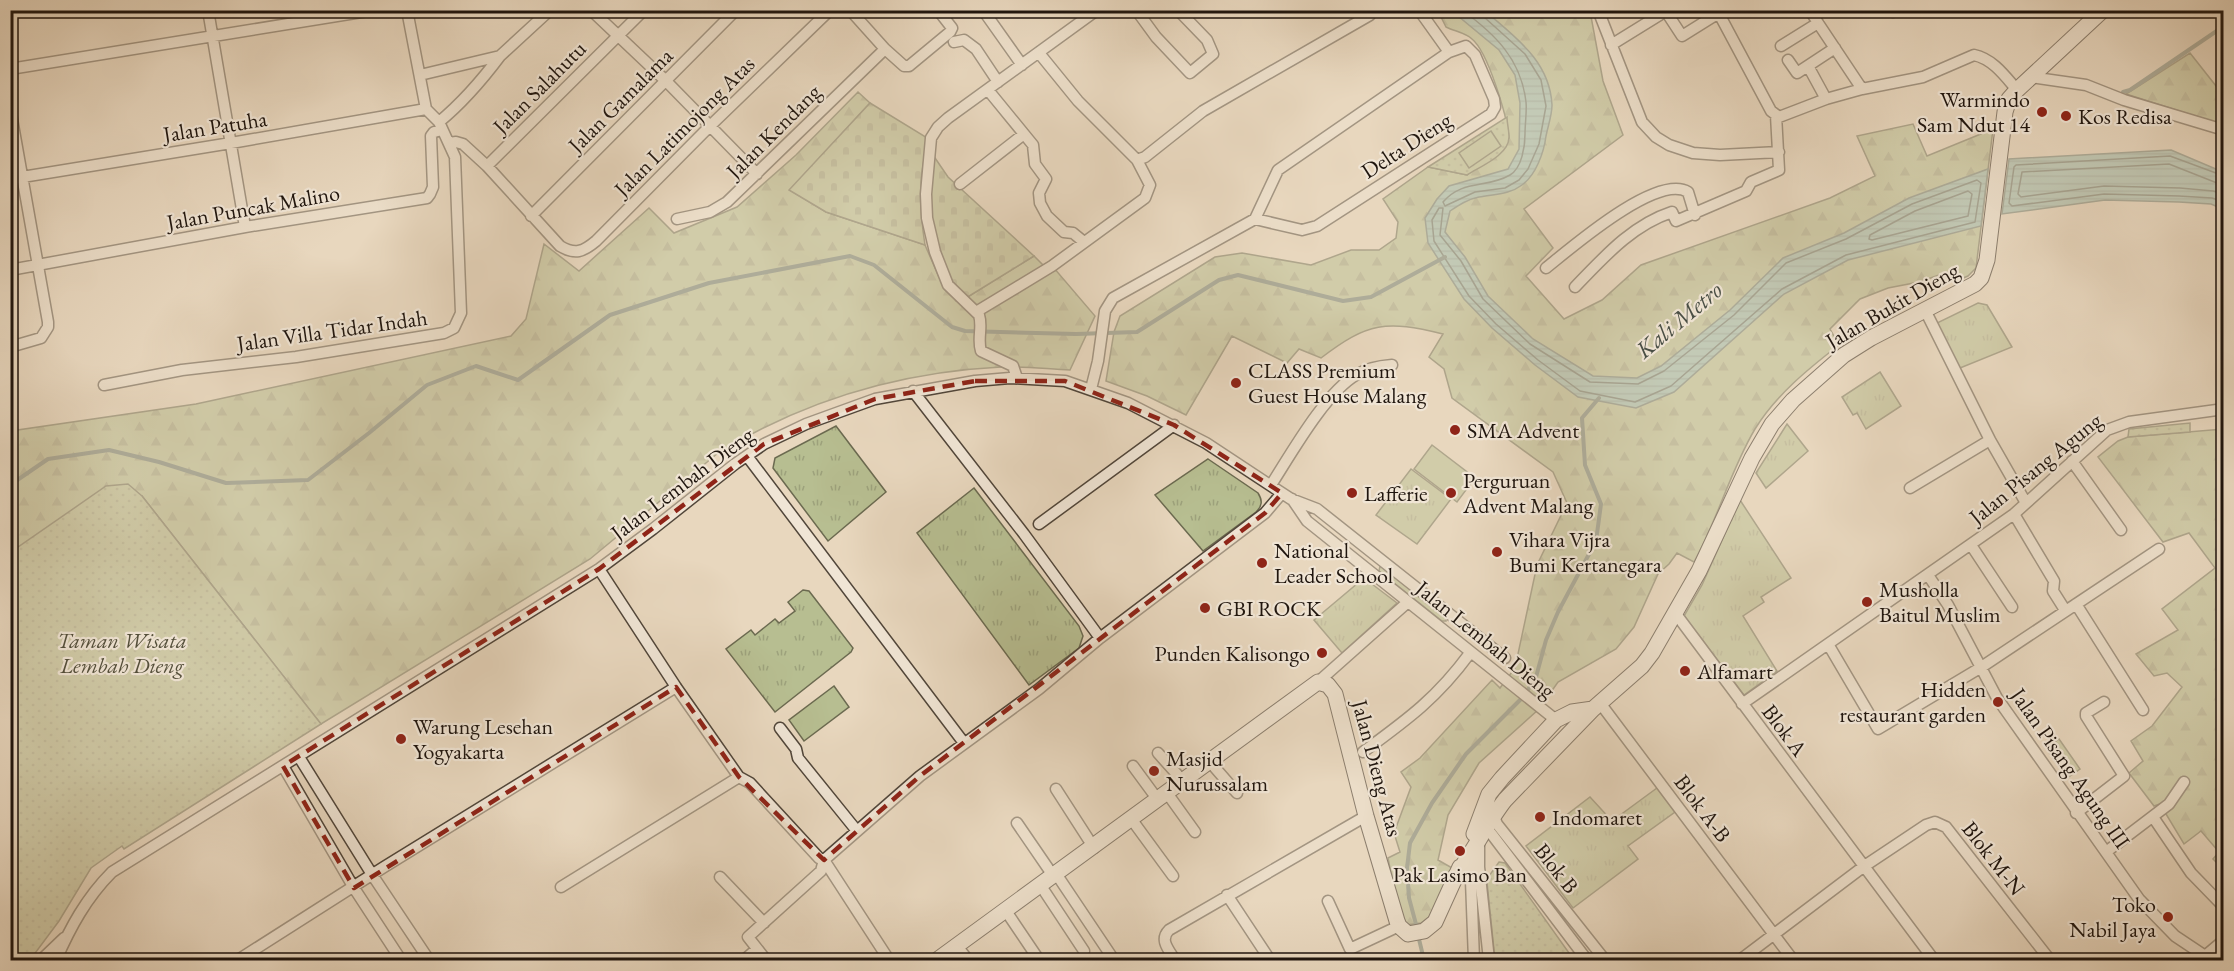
<svg xmlns="http://www.w3.org/2000/svg" width="2234" height="971" font-family="'EB Garamond',serif">
<style>
.grass{fill:url(#grass-tufts);stroke:#6b6a50;stroke-width:1.5}
.forest{fill:url(#forest-firs);stroke:#6b6a50;stroke-width:1.5}
.cemetery{fill:url(#cemetery-stones);stroke:#6b6a50;stroke-width:1.5}
.park{fill:url(#park-dots);stroke:#6b6a50;stroke-width:1.5}
.pitch{fill:#b7be91;stroke:#6b6a50;stroke-width:1.5}
.water{fill:url(#water-rules);stroke:#68786d;stroke-width:1.5}
.lines{fill:none;stroke-linecap:round;stroke-linejoin:round}
.shore{stroke:#5c685e;stroke-width:1.5}
.stream{stroke:#68786d;stroke-width:4}
.street-casing{stroke:#51463a;stroke-width:13}
.secondary-casing{stroke:#1f150e;stroke-width:17}
.street{stroke:#f0e5d5;stroke-width:10}
.secondary{stroke:#f0e5d5;stroke-width:15}
.marked{fill:none;stroke:#8f2418;stroke-width:4.5;stroke-dasharray:12 8;stroke-linejoin:round}
.poi-dot{fill:#8f2418;stroke:#f0e5d5;stroke-width:2}
.labels{text-anchor:middle;stroke-width:4.5;stroke-linejoin:round;paint-order:stroke}
.street-label{font-size:22px;fill:#1f150e;stroke:#f0e5d5}
.poi-label{font-size:22px;fill:#1f150e;stroke:#f0e5d5;text-anchor:start}
.park-label{font-size:22px;font-style:italic;fill:#54503c;stroke:#f0e5d5}
.water-label{font-size:24px;font-style:italic;fill:#494f46;stroke:#f0e5d5}
</style>
<defs>
<pattern id="grass-tufts" width="24" height="20" patternUnits="userSpaceOnUse" patternTransform="scale(1.5)"><rect width="24" height="20" fill="#b7be91"/><path d="M3 7l-1-3M5 7V3M7 7l1-3M15 17l-1-3M17 17v-4M19 17l1-3" fill="none" stroke="#9da27c"/></pattern>
<pattern id="forest-firs" width="22" height="20" patternUnits="userSpaceOnUse" patternTransform="scale(1.5)"><rect width="22" height="20" fill="#b7be91"/><path d="M5 1l3.5 6h-7zM16 11l3.5 6h-7z" fill="#9da27c"/></pattern>
<pattern id="cemetery-stones" width="16" height="16" patternUnits="userSpaceOnUse" patternTransform="scale(1.5)"><rect width="16" height="16" fill="#b7be91"/><path d="M2 7V4a2 2 0 0 1 4 0v3zM10 15v-3a2 2 0 0 1 4 0v3z" fill="#9da27c"/></pattern>
<pattern id="park-dots" width="8" height="8" patternUnits="userSpaceOnUse" patternTransform="scale(1.5)"><rect width="8" height="8" fill="#b7be91"/><path d="M2 2h.1M6 6h.1" fill="none" stroke="#9da27c" stroke-width="1.8" stroke-linecap="round"/></pattern>
<pattern id="water-rules" width="6" height="5" patternUnits="userSpaceOnUse" patternTransform="scale(1.5)"><rect width="6" height="5" fill="#98baad"/><path d="M0 2.5h6" fill="none" stroke="#839f94"/></pattern>
</defs>
<rect width="100%" height="100%" fill="#e8d7be"/>
<filter id="stains"><feTurbulence type="fractalNoise" baseFrequency=".00333" numOctaves="4"/><feColorMatrix values="0 0 0 0 .2 0 0 0 0 .09 0 0 0 0 .02 0 0 0 .5 -.17"/></filter>
<radialGradient id="worn" r=".72"><stop offset=".6" stop-color="#630" stop-opacity="0"/><stop offset="1" stop-color="#630" stop-opacity=".3"/></radialGradient>
<path class="grass" d="M1978,303l9,2 25,42 -52,21 -23,-45z
M1880,372l21,34 -35,23 -9,-16 -4,2 -11,-18z
M1787,424l21,27 -42,37 -10,-15z
M836,426l50,66 -58,49 -55,-73 2,-10z
M1208,459l50,34c5,8 4,13 -2,19l-53,39 -48,-56z
M1411,469l40,30 -34,45 -41,-29z
M974,488l105,138 4,10 -4,12 -50,37 -112,-152z
M1740,500l51,78 -30,19 3,5 -21,14 34,55 -33,24 -60,-79 18,-31z
M1380,566l66,51v4h-4l-63,-50z
M1364,578l33,25 -55,50 -28,-33z
M803,590l6,1 44,57 -2,4 -76,60 -49,-63 25,-19 4,5 20,-16 4,4 16,-12 -7,-9z
M1657,788l18,24 -47,34 10,13 -65,49 -47,-62 64,-49 22,24z"/>
<path class="forest" d="M1438,11h152l13,70 20,54 -99,74 29,39 -27,28 38,43 38,-19 39,-35 189,-67 45,-22 -18,-40 56,-12 14,32 66,-27 -17,139 -8,8 -12,5 -5,-10 -32,11 -31,6 -28,11 -30,30 9,16c-31,24 -63,50 -84,84 -25,42 -37,90 -61,133l-17,-9 -8,11 -11,10 -24,53 -18,22 -58,33 -19,27 -60,54 -31,52 -10,45 16,9 -19,43 -14,11 -15,2 -7,-11 -11,-56 12,-6 -6,-19 17,-46 -10,-15 19,-14 72,-78 8,8 15,-20 22,-103 30,-62 -14,-31 -101,-74 -8,-29 -15,-12 14,-23c-57,-14 -75,-12 -122,24l-22,-9 -12,14 -55,-27 -46,79 -39,-19 -41,-15 8,-49 6,-16 95,-59 27,-4 69,12 40,-15h28l17,-12 2,-16 -15,-23 45,-32 39,8 42,-37c-2,-22 -21,-86 -37,-99 -6,-6 -18,-8 -26,-12z
M2190,53l30,38 3,-1v35l-97,-31z
M858,92l12,11 -80,87 36,22 99,33 14,32 17,24 10,-3 68,-42 16,16 4,-4 41,48 -25,54c-23,-1 -47,-4 -69,-3 -101,5 -196,33 -283,86l-128,106 -269,165 -179,-228 -131,56v-121l185,-27 315,-68 15,-17 18,-75 35,27 70,-63 25,25 63,-26 59,-52z
M2223,429v440l-10,-10 6,-7 -18,-21 -17,13 -24,-40 -6,2 -25,-33 14,-12 -12,-20 21,-15 30,-39 -15,-14 -13,3 -18,-22 42,-24 -16,-21 53,-41 -26,-35 -26,9 -65,-85 20,-16 10,-4z"/>
<path class="cemetery" d="M870,103l59,36c-11,36 -10,68 -4,106l-99,-33 -37,-22z
M933,155l15,22 86,79 -68,42 -16,-17 -15,-46 -5,-21z"/>
<path class="park" d="M1507,117c0,6 2,13 2,20 0,18 -28,29 -42,38l-39,-8z
M2190,423v9l-62,5 1,-8z
M128,484l14,12 179,228 -197,125 -2,-3 -31,22 -32,53 -29,39h-19v-408l95,-66z
M1499,862l6,1 69,97h-79l-8,-78 2,-6z"/>
<path class="pitch" d="M1491,131l10,15 -32,22 -10,-15z
M1432,445l43,33 -18,24 -43,-33z
M834,686l15,21 -45,34 -15,-21z
M2059,739l21,30 -13,9 -21,-30z"/>
<path class="water" d="M1452,11h33c30,26 65,50 67,94 0,10 -4,21 -6,31 -2,16 -10,39 -24,49 -13,10 -28,9 -43,12 -11,2 -20,8 -29,14l-5,21 20,25 23,39 45,43 60,37 44,2 24,-12 69,-56 53,-52 61,-25 65,-35 79,-29 -7,57 -133,34 -64,34 -110,98 -38,16 -58,-11 -43,-32 -43,-37 -28,-29 -36,-56 -3,-25 12,-19 12,-13 59,-17 11,-20 1,-46 -5,-28 -16,-25z
M2171,150l52,22v37l-12,-5 -32,-2 -74,-2 -103,14 7,-55z"/>
<g class="lines">
<path class="shore" d="M1462,10c33,24 59,49 64,92 1,10 -1,21 -1,32 0,12 -3,34 -15,41 -24,14 -47,4 -67,27l2,4 30,-14 30,-4 14,-8 9,-11 11,-25 7,-38 -5,-26 -16,-26 -41,-37 -2,-7
M2224,176l-54,-20 -154,9 -2,2 -5,36 3,3 92,-12 75,2 33,2 12,4
M1977,180l4,3 -6,39 -129,33 -64,34 -111,97 -36,16 -55,-11 -42,-31 -42,-36 -27,-28 -35,-55 -2,-21 7,-12h4l-3,27 21,26 22,38 47,45 60,38 48,2 26,-13 70,-56 52,-52 60,-24 66,-35z
M2224,184l-7,-1 -48,-19 -147,8 -4,22 3,3 83,-11 76,2 33,3 11,3
M1968,191l4,3 -4,22 -96,24 -3,-1 1,-4 45,-24z"/>
<path class="stream" d="M2123,92l7,-2 94,-64
M10,485l38,-26 61,-9 50,12 67,21 82,-3 61,-47 58,-48 49,-19 42,14 92,-65 99,-32 141,-27 24,9 78,62 13,4 111,3 61,-2 82,-52 19,-5 105,26 28,-4 74,-40
M1417,928l-8,-30 -2,-30 3,-25 22,-40 34,-49 58,-58 12,-19 10,-37 12,-28 38,-71 5,-37 -16,-39 -3,-47 17,-20
M1418,935l6,25"/>
<defs>
<path id="street" d="M208,10l37,217
M591,10l75,71 91,93
M850,10l35,39 19,17h5l41,-34 2,-4 -14,-18
M983,10l39,55
M1419,10l30,42
M1598,10l44,112 14,15 13,8 24,8 27,2 59,-3
M1665,10l17,26 40,-25
M1717,10l54,101 8,6 47,-18 36,-10 61,-12 51,-22c19,4 31,21 43,35
M1810,10l8,13
M1889,10l4,2 10,-2
M1137,11l19,26 34,36 23,-19 -6,-14 -29,-30
M954,42l10,-2 12,9 22,33
M1611,45l55,-34
M1781,46l37,-23 44,66
M1039,53l39,48 59,59 8,-3 58,-46 167,-96 3,-5
M500,56l50,-46
M1788,60l9,13 38,-25
M1808,66l18,33
M10,69l364,-59
M420,75l80,-19c-18,24 -38,47 -61,66
M2030,77l56,8 38,15 100,30
M988,90l45,55 2,19 11,15 -7,14 1,10 7,13 17,16 9,1 11,9
M10,108l38,214v5l-7,11 -31,9
M449,143l7,-1 7,2 24,22 73,80c15,9 23,6 36,-5l114,-115 120,-116
M487,166l157,-156
M10,179l221,-36 195,-34
M960,184l64,-50
M531,216l205,-206
M677,219l33,-7 17,-10 158,-153
M1546,268c25,-20 111,-95 142,-76l7,23
M10,270l235,-43 182,-29 3,-4 3,-7 -2,-51 3,-4 8,-2
M1575,287c29,-30 57,-62 97,-75l4,9 70,-30 5,-9 28,-12 -3,-55
M1925,310l65,130 36,63
M976,312l76,-46 93,-68 5,-13 -13,-25
M1017,378l-4,-12 -32,-15c-4,-12 2,-24 -2,-36l-31,-30 -13,-33 -8,-34 -1,-24 5,-56 7,-11 10,-9 149,-108
M104,385l78,-15 114,-13 148,-24 10,-5 7,-15 -6,-156 -16,-35 -13,-13 -19,-99
M1091,389l7,-28 7,-50 8,-13 142,-79 47,11 15,-4 174,-112 4,-7 -1,-8 -19,-44 -9,-9 -17,6 -171,118 -23,49
M913,391l111,143 76,104
M747,456l217,287
M2072,461l49,69
M1271,485c20,-31 54,-92 85,-110 11,-7 23,-9 36,-10
M1910,488l80,-48
M1292,499l15,22 249,199
M2014,514l40,67 -1,10 12,19
M1039,524l135,-99
M1971,545l41,62
M599,569l77,118 63,90 11,6 69,75 5,2 65,100
M1928,575l20,30 49,93 142,201 36,37 36,24
M2076,604l67,106
M1676,614l258,346
M1828,644l50,85 102,-61 179,-119
M1318,682l90,-80
M1600,703l193,257
M1742,704l272,-190 93,-84 22,-8 95,-13
M780,728l16,21 2,9 59,73
M1363,752c45,-33 74,-54 107,-99
M1158,753l25,28
M299,757l74,119 56,84
M1210,762l27,31
M283,766l71,122 47,72
M1133,766l25,34
M1056,789l38,59
M1167,793l28,39
M1492,812l5,12 108,136
M2076,813l48,-37 -38,-60v-3l18,-11
M2153,817l38,56 33,34
M1132,820l41,56
M1017,823l37,54
M1486,824l1,4 100,132
M1479,840v27l10,93
M2106,852l63,-48 15,-22
M1470,854l4,106
M1057,875l57,85
M720,877l44,46
M1041,886l43,65
M561,887l178,-110
M1227,895l43,65
M1328,901l22,48 49,-23
M1006,911l33,49
M957,946l11,14
M2205,956l19,-16
M41,960l23,-22
M56,960c14,-32 30,-62 56,-88l487,-303 54,-40 82,-65 29,-20 42,-20 69,-25 100,-18 35,-3 55,3 63,22 78,40 85,56 26,10 188,149
M238,960l146,-93 292,-180
M744,960l13,-11
M766,960l-18,-23 73,-66 3,-11 96,-84 119,-87 61,-51 165,-125 17,-20
M1175,960c-6,-10 -16,-20 -6,-30l197,-114
M1740,960l123,-93 63,-42 9,-3 11,5 104,133"/>
<path id="secondary" d="M1474,834l15,-40 13,-16 54,-58 16,-8 21,-3
M1456,875c18,-24 31,-52 49,-75l88,-91 49,-43 10,-13 47,-82 53,-113 20,-34 21,-24 51,-45 27,-17 104,-54 6,-6 6,-18 18,-148 4,-13 8,-9 86,-80
M937,960l381,-278 10,3 7,9 31,122 31,105 2,5 9,8 16,-3 11,-9 25,-55"/>
</defs>
<use href="#street" class="street-casing"/>
<use href="#secondary" class="secondary-casing"/>
<use href="#street" class="street"/>
<use href="#secondary" class="secondary"/>
</g>
<path d="M0 0H2234V971H0ZM975,381h90l109,44 108,68 -17,20 -345,263 -96,84 -85,-83 -63,-90 -322,201 -71,-122 316,-197 165,-125 111,-45z" fill="#e8d7be" fill-opacity=".55" fill-rule="evenodd"/>
<path class="marked" d="M975,381h90l109,44 108,68 -17,20 -345,263 -96,84 -85,-83 -63,-90 -322,201 -71,-122 316,-197 165,-125 111,-45z"/>
<g class="poi-dot">
<circle cx="2042" cy="112" r="6"/>
<circle cx="2066" cy="116" r="6"/>
<circle cx="1236" cy="383" r="6"/>
<circle cx="1455" cy="430" r="6"/>
<circle cx="1352" cy="493" r="6"/>
<circle cx="1451" cy="493" r="6"/>
<circle cx="1497" cy="552" r="6"/>
<circle cx="1262" cy="563" r="6"/>
<circle cx="1867" cy="602" r="6"/>
<circle cx="1205" cy="608" r="6"/>
<circle cx="1322" cy="653" r="6"/>
<circle cx="1685" cy="671" r="6"/>
<circle cx="1998" cy="702" r="6"/>
<circle cx="401" cy="739" r="6"/>
<circle cx="1154" cy="771" r="6"/>
<circle cx="1540" cy="817" r="6"/>
<circle cx="1460" cy="851" r="6"/>
<circle cx="2168" cy="917" r="6"/>
</g>
<g class="labels">
<g class="street-label">
<text transform="translate(539 87) rotate(-45)" y="8">Jalan Salahutu</text>
<text transform="translate(620 100) rotate(-45)" y="8">Jalan Gamalama</text>
<text transform="translate(215 126) rotate(-9)" y="8">Jalan Patuha</text>
<text transform="translate(684 126) rotate(-45)" y="8">Jalan Latimojong Atas</text>
<text transform="translate(773 131) rotate(-45)" y="8">Jalan Kendang</text>
<text transform="translate(1406 145) rotate(-33)" y="8">Delta Dieng</text>
<text transform="translate(253 207) rotate(-10)" y="8">Jalan Puncak Malino</text>
<text transform="translate(1892 305) rotate(-30)" y="8">Jalan Bukit Dieng</text>
<text transform="translate(332 330) rotate(-8)" y="8">Jalan Villa Tidar Indah</text>
<text transform="translate(2035 468) rotate(-39)" y="8">Jalan Pisang Agung</text>
<text transform="translate(682 483) rotate(-37)" y="8">Jalan Lembah Dieng</text>
<text transform="translate(1486 639) rotate(39)" y="8">Jalan Lembah Dieng</text>
<text transform="translate(1785 730) rotate(53)" y="8">Blok A</text>
<text transform="translate(1378 768) rotate(75)" y="8">Jalan Dieng Atas</text>
<text transform="translate(2071 768) rotate(55)" y="8">Jalan Pisang Agung III</text>
<text transform="translate(1703 808) rotate(53)" y="8">Blok A-B</text>
<text transform="translate(1994 858) rotate(52)" y="8">Blok M-N</text>
<text transform="translate(1557 868) rotate(52)" y="8">Blok B</text>
</g>
<g class="poi-label">
<text x="2030" y="107" text-anchor="end">Warmindo<tspan x="2030" dy="25">Sam Ndut 14</tspan></text>
<text x="2078" y="124">Kos Redisa</text>
<text x="1248" y="378">CLASS Premium<tspan x="1248" dy="25">Guest House Malang</tspan></text>
<text x="1467" y="438">SMA Advent</text>
<text x="1463" y="488">Perguruan<tspan x="1463" dy="25">Advent Malang</tspan></text>
<text x="1364" y="501">Lafferie</text>
<text x="1509" y="547">Vihara Vijra<tspan x="1509" dy="25">Bumi Kertanegara</tspan></text>
<text x="1274" y="558">National<tspan x="1274" dy="25">Leader School</tspan></text>
<text x="1879" y="597">Musholla<tspan x="1879" dy="25">Baitul Muslim</tspan></text>
<text x="1217" y="616">GBI ROCK</text>
<text x="1310" y="661" text-anchor="end">Punden Kalisongo</text>
<text x="1697" y="679">Alfamart</text>
<text x="1986" y="697" text-anchor="end">Hidden<tspan x="1986" dy="25">restaurant garden</tspan></text>
<text x="413" y="734">Warung Lesehan<tspan x="413" dy="25">Yogyakarta</tspan></text>
<text x="1166" y="766">Masjid<tspan x="1166" dy="25">Nurussalam</tspan></text>
<text x="1552" y="825">Indomaret</text>
<text x="1460" y="882" text-anchor="middle">Pak Lasimo Ban</text>
<text x="2156" y="912" text-anchor="end">Toko<tspan x="2156" dy="25">Nabil Jaya</tspan></text>
</g>
<g class="park-label">
<text x="122" y="648">Taman Wisata<tspan x="122" dy="25">Lembah Dieng</tspan></text>
</g>
<g class="water-label">
<text transform="translate(1679 320) rotate(-40)" y="8">Kali Metro</text>
</g>
</g>
<rect width="2234" height="971" fill="none" stroke="#e8d7be" stroke-width="36"/>
<rect x="12" y="12" width="2210" height="947" fill="none" stroke="#1f150e" stroke-width="3"/>
<rect x="18" y="18" width="2198" height="935" fill="none" stroke="#1f150e" stroke-width="1.5"/>
<rect width="100%" height="100%" filter="url(#stains)"/>
<rect width="100%" height="100%" fill="url(#worn)"/>
</svg>
